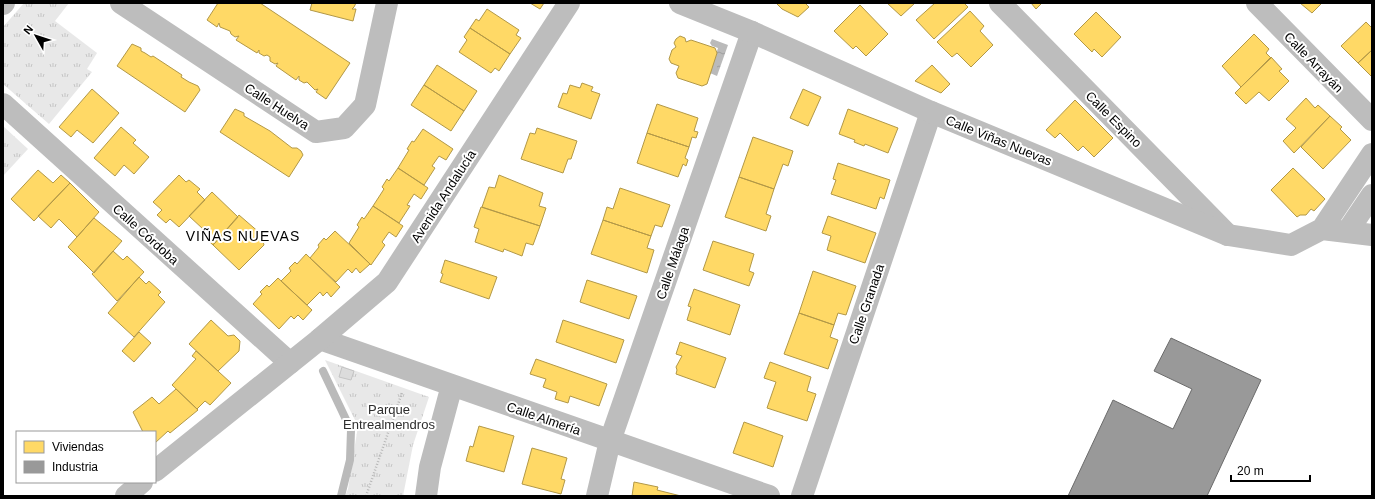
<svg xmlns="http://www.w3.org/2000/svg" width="1375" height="499" font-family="Arial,sans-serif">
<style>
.park{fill:url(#park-tufts)}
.water{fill:url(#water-ripples)}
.homes{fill:#ffd966;stroke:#b29847}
.industry{fill:#999;stroke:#6b6b6b}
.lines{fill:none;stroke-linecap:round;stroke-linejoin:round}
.stream{stroke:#bababa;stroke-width:8}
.building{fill:#dcdcdc;stroke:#c4c4c4}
.path{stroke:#b8b8b8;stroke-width:2.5;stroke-dasharray:1 2;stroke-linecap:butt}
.minor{stroke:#bdbdbd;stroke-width:22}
.tertiary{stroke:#bdbdbd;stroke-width:22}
.labels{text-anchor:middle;stroke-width:4;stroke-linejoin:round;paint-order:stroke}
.street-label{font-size:13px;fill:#000;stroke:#fff}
.park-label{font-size:13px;fill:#2d2d2d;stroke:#fff}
.neighbourhood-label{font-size:14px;letter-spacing:1px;fill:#000;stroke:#fff}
</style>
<defs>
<pattern id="park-tufts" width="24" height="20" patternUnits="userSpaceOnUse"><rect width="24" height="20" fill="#e8e8e8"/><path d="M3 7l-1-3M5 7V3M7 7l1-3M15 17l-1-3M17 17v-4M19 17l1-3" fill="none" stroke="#c5c5c5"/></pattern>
<pattern id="water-ripples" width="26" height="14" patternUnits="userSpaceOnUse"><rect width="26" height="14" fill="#bababa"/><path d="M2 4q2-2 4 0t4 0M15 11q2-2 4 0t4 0" fill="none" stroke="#9e9e9e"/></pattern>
</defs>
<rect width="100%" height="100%" fill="#fff"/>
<path class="park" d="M24,3h45l-14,18 42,32 -10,16 5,3 -43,52 -46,-40v-57z
M3,126l25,23 -25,27z
M325,360l104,37 -16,48 -10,51h-58l3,-7 10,-63z"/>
<path class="water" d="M712,39l16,6 -11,31 -7,-3 8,-25 -6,-2 -2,-3z"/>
<path class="homes" d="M218,3h42l90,60 -24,36 -10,-7 2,-3 -3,1 -8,-8 -3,1 -5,-3v-4l-3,4 -20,-14 2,-3 -3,1 -5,-3v-4l-3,-2 -3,1 -5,-3v-3l-2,3 -21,-13 3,-4 -4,1 -4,-3 -1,-3 -10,-4 -1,-4 -2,4 -10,-7z
M312,3h44l-2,4 -2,2h4l-3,12 -43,-11z
M530,3h14l-4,6z
M776,3h29l4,4 -11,10 -16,-8z
M887,3h28l-14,13z
M935,3h29l4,4 -34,32 -18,-19z
M1031,3h11l-6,6z
M1300,3h22l-10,10z
M860,5l28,29 -22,22 -10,-10 -3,3 -19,-18z
M487,9l32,21 -3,5 5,3 -11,16 -40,-26 6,-9 3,2z
M970,11l14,15 -4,5 13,14 -22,22 -14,-14 -5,4 -15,-15z
M1096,12l25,25 -19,20 -8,-8 -2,3 -18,-18z
M1366,22l6,6v22l-14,13 -17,-17z
M470,28l40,26 -11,17 -4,-3 -4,5 -32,-21 8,-12 -3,-3z
M1254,34l15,15 -3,4 5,5 -30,29 -19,-21z
M680,36l5,2 1,4 5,-2 24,8 2,5 -10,31 -5,2 -24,-8 -2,-5 3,-7 -8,-3 -2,-4 3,-9 4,-3 -2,-4 2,-4z
M132,44l9,4v3l4,2 6,4 2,-1 29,19 -1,2 8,5 9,4 2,4 -15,22 -68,-46z
M1372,50v27l-14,-14z
M1271,57l11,12 -3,2 10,10 -20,20 -10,-9 -13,12 -11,-11z
M437,65l40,26 -13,20 -40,-26z
M932,65l18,19 -9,9 -26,-12z
M582,83l11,4 -2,4 9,3 -9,25 -33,-12 5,-14 4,1 3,-9 10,3z
M424,85l40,26 -13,20 -40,-26z
M92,89l27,24 -26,30 -16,-13 -6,7 -12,-10z
M803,89l18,8 -13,29 -18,-8z
M1306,98l9,10 3,-3 12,11 -36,37 -11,-12 13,-13 -10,-9z
M1075,100l38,38 -19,19 -11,-11 -5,5 -18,-18 -5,5 -9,-8z
M657,104l41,14 -4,13 4,1 -2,6 -4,-1 -3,10 -42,-14z
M235,109l9,4v3l26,15 22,17h5l4,3 2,4 -14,22 -69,-45z
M848,109l50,19 -10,25 -23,-9 -1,2 -10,-4 1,-2 -16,-6z
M1330,116l12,11 -2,2 11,11 -28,29 -22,-22z
M121,127l15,13 -3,3 16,14 -15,17 -10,-9 -9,11 -21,-18z
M537,128l40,13 -6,18h-3l-5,14 -42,-14 9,-26 5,1z
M423,129l30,20 -7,11 -7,-4 -7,10 3,2 -11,17 -26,-17 11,-18 -2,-1 5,-8 2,1z
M647,133l42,14 -4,11 3,2 -2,6 -3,-2 -5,13 -41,-14z
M753,137l40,14 -5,15 -5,-2 -9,25 -35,-12z
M838,163l52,17 -6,19 -4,-2 -4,12 -45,-15 5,-14 -3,-1z
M398,168l30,20 -7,11 -7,-5 -7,11 3,1 -11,17 -26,-17 11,-17 -2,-2 5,-8 2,2z
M1293,168l32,31 -11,12 -3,-2 -5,6h-6l-3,2 -26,-27z
M38,170l15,13 8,-8 9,8 -36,38 -23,-22z
M179,175l7,7 3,-2 11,9 -3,3 8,8 -26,27 -9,-8 -4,4 -9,-8 5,-5 -9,-8z
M499,175l44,18 -4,13 7,2 -6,18 -58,-19 7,-20 6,1z
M739,177l35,12 -8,25 5,2 -5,15 -41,-14z
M70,183l29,29 -22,25 -18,-18 -8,9 -13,-12z
M620,188l50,17 -8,22 -7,-2 -4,11 -48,-16 4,-13 6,2z
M212,192l26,25 -25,28 -14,-13 4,-3 -14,-13z
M373,206l30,20 -7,11 -7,-5 -7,10 3,3 -14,20 -22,-22 10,-16 -2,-2 5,-8 2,2z
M481,207l59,19 -7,19 -7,-2 -4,13 -18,-7 -1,3 -28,-10 4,-13 -5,-2z
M239,215l22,19 3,11 -25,25 -26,-25z
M828,216l48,17 -11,30 -38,-13 4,-14 -9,-3z
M94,218l28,23 -28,32 -26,-26z
M603,220l48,16 -4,12 7,2 -7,23 -56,-19z
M335,231l35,33 -10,9 -4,-5 -4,5 -4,-4 -12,13 -26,-24 9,-11 -1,-2 6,-7 2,2z
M713,241l41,13 -5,17 5,2 -5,13 -46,-16z
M113,251l10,9 4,-4 17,16 -27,29 -25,-27z
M306,254l34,33 -9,10 -4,-5 -4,4 -3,-4 -13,13 -26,-24 10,-10 -2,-3 6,-6 2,2z
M445,260l52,17 -8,22 -49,-17 3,-8 -2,-1z
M813,271l43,15 -10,29 -8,-2 -4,12 -35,-12z
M139,277l7,7 3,-3 12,11 -3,3 7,7 -31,35 -26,-24z
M278,278l34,32 -9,10 -5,-5 -4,4 -3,-3 -12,13 -26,-25 9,-10 -2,-2 7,-7 2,2z
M587,280l50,16 -8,23 -49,-17z
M694,289l46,16 -10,30 -43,-15 4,-13 -3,-1z
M799,313l35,12 -4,12 8,3 -10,29 -44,-15z
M211,320l17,16 6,-1 6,6 -1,10 -21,20 -29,-27z
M563,320l61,20 -8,23 -60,-21z
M139,332l12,11 -17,19 -12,-11z
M680,342l46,16 -11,30 -39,-14 1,-4 -1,-3 6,-11 -6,-2z
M196,351l35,32 -21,22 -5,-4 -8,8 -25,-24 24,-26 -4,-3z
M536,359l71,25 -8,22 -29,-10 -2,7 -13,-4 2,-7 -14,-5 3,-8 -16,-5z
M770,362l41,15 -4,14 9,3 -9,27 -40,-13 9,-26 -12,-4z
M176,389l22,21 -28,23 -2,-2 -13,12v-11h-12l-10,-20 19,-15 7,7z
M744,422l39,14 -10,31 -40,-14z
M479,426l35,10 -10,36 -38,-11 4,-15 3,1z
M532,448l35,10 -6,21 4,1 -4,14 -39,-10z
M634,482l24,5 -1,3 24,6h-52h3z"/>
<path class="industry" d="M1171,338l90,42 -54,116h-139l45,-96 60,29 19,-40 -38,-18z"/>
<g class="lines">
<path class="stream" d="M323,371l28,59 -1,30 -9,36"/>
</g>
<path class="building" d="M342,367l12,4 -3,9 -12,-3z"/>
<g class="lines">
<path class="path" d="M366,496l36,-103"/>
<path class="minor" d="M121,3l195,129 28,-4 21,-23 22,-102
M1000,3l228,232
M3,4l1,-1
M3,104l287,259
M320,339l449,157
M426,496l4,-29 22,-82
M597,496l13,-55 142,-409
M802,496l129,-384"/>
<path class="tertiary" d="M680,3l72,29 179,80 297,123 63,10 31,-16 50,-75
M1257,3l115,117
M1322,229l50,6
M1347,232l25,-37
M155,471l165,-132 67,-57 182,-279
M126,496l16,-14"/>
</g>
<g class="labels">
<g class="street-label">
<text transform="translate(1314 62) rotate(46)" y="5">Calle Arrayán</text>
<text transform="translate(277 106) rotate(33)" y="5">Calle Huelva</text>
<text transform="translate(1114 119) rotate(45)" y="5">Calle Espino</text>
<text transform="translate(999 140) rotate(22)" y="5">Calle Viñas Nuevas</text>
<text transform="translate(443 196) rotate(-57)" y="5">Avenida Andalucía</text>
<text transform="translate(146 234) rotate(42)" y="5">Calle Córdoba</text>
<text transform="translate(672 263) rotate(-71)" y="5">Calle Málaga</text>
<text transform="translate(866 304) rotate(-71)" y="5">Calle Granada</text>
<text transform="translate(544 418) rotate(19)" y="5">Calle Almería</text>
</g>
<g class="park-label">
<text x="389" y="414">Parque<tspan x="389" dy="15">Entrealmendros</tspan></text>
</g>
<g class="neighbourhood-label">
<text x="243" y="241">VIÑAS NUEVAS</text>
</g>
</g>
<rect width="1375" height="499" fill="none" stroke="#000000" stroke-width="8"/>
<rect x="16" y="431" width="140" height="52" fill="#ffffff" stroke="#999999"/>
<rect x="24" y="441" width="20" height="12" fill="#ffd966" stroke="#999999"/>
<text x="52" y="451" font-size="12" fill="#000000">Viviendas</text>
<rect x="24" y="461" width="20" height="12" fill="#999999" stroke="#999999"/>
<text x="52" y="471" font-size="12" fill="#000000">Industria</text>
<g transform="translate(36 36) rotate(309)" stroke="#ffffff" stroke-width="3" paint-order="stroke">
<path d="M0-3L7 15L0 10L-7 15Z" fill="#000000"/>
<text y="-6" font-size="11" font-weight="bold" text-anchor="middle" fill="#000000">N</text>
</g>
<path d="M1231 475v6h79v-6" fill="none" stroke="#000000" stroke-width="2"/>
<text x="1237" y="475" font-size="12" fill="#000000" stroke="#ffffff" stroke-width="3" paint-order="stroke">20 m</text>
</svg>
